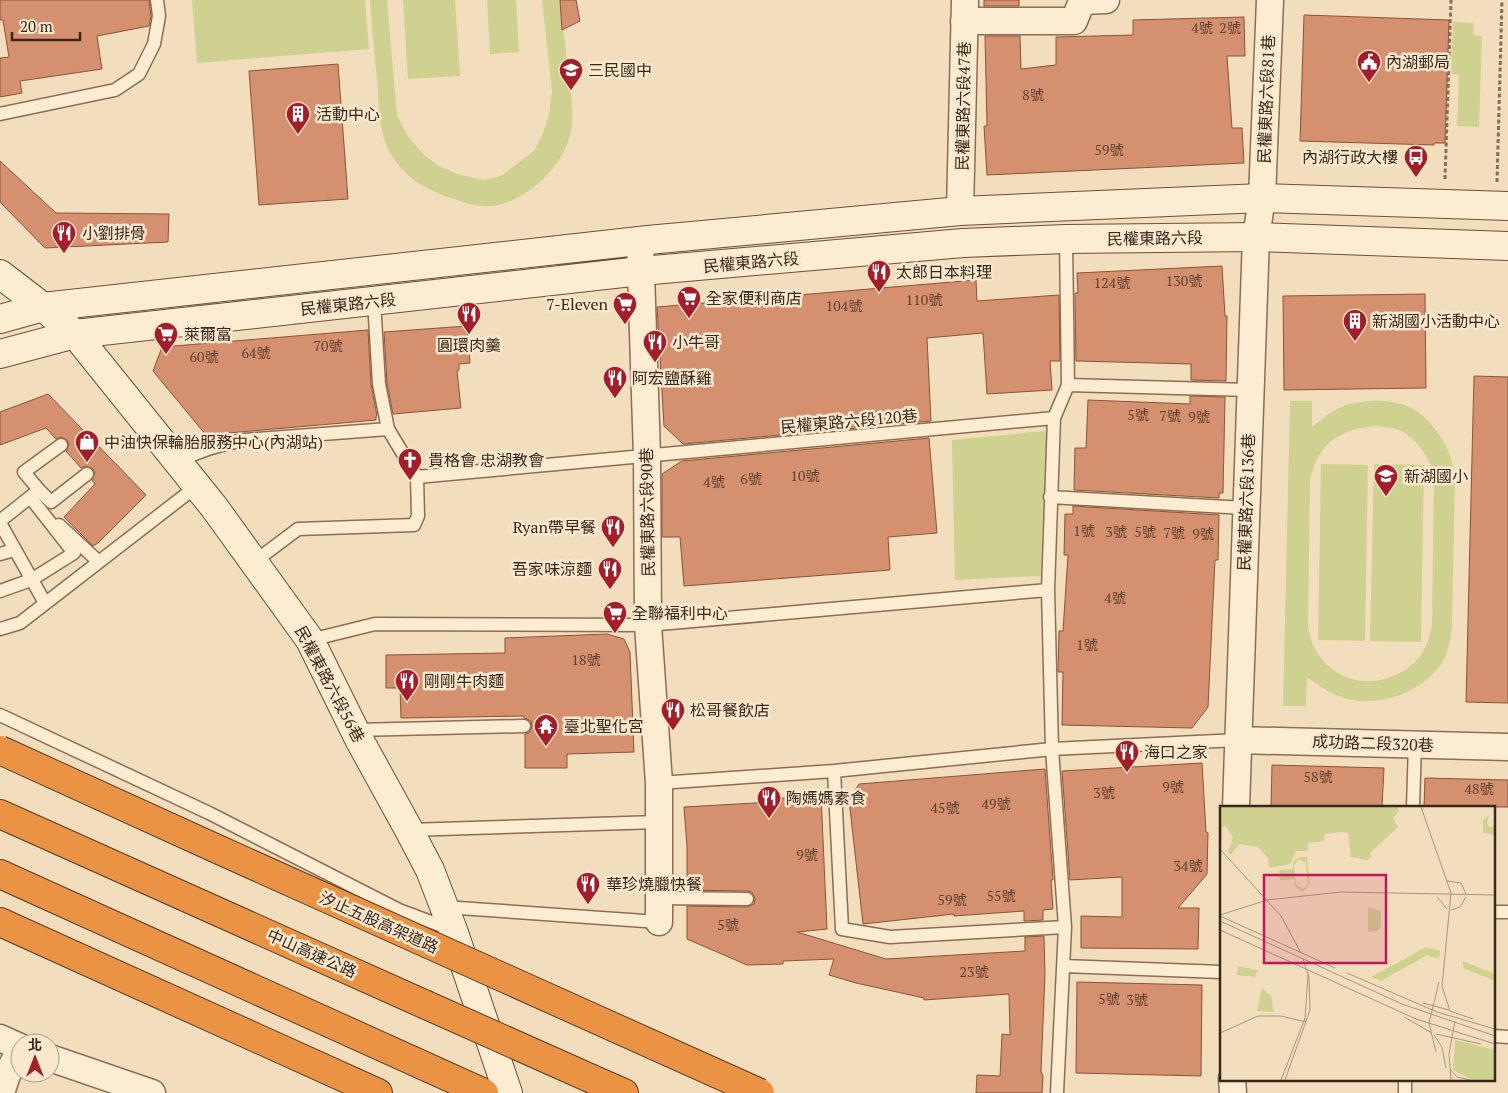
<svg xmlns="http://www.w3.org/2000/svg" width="1508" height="1093" font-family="'PT Serif','Noto Sans TC',serif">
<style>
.green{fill:#cfd190;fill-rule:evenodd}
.building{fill:#d4906f;stroke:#8d5238}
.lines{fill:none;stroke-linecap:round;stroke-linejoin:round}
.lane-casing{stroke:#8c6d54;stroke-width:15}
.street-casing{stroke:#8c6d54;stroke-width:29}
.secondary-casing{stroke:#6d4e38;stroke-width:30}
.highway-casing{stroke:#593b29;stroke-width:30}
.path{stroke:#8c6d54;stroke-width:3;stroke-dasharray:4 2.5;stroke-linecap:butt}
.lane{stroke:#fcecd1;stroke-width:12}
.street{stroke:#fcecd1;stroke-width:26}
.secondary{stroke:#fcecd1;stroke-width:28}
.highway{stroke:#eb9344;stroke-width:28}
.highway-bridge-casing{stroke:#593b29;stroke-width:30;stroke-linecap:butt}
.highway-bridge{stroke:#eb9344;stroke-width:28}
.labels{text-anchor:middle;stroke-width:5;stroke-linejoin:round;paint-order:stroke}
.number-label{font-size:14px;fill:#604130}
.poi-label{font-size:16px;fill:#39271b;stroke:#f9e8cd;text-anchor:start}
.street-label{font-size:16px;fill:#39271b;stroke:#f9e8cd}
.inset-road{fill:none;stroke:#a8957c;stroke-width:1}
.view{fill:#c2185b;fill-opacity:0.15;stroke:#c2185b;stroke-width:2.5}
.inset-edge{fill:none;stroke:#39271b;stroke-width:2.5}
</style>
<rect width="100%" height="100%" fill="#f2debd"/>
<path class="green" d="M192,0h173l4,49 -172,14z
M370,0h17l10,115 12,23 14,16 16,12 21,9 24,5 17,-4 33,-25 9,-18 6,-19 3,-23 -10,-91h18c3,26 6,53 9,79 2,18 6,38 1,56 -8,35 -51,74 -88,71 -7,0 -15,-3 -22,-5 -29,-9 -51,-19 -68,-45 -14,-22 -13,-52 -15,-77 -3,-26 -5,-53 -7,-79z
M403,0h52l5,76 -52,3z
M487,0h29l3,52 -29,2z
M1453,22l21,1 -1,12 9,1 -3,91 -22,-1 2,-51 -8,-1z
M1290,401h22v26c9,-7 18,-15 29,-20 21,-8 52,-9 72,2 13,6 32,31 36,44 3,7 4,15 6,23l-3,150c-1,11 -3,23 -8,33 -16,31 -63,49 -96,40 -16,-4 -28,-12 -41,-22l-1,29h-23zM1376,426c6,1 14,1 20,3 18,6 32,26 38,44l-2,153c-3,14 -8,28 -19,38 -5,5 -13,9 -20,12 -39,17 -81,-9 -85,-51l2,-144c8,-38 29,-52 66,-55z
M1046,431l-5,145 -86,4 -3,-140z
M1321,464l47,1 -3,176 -47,-1z
M1374,464l50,1 -3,177 -51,-1z"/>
<path class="building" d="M0,0h149l2,16 -2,10 -52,10 5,33 -82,12 2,12 -22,4v-39l9,-1 -6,-37h-3z
M560,0h16l4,21 -18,9z
M984,0h35v6h-35z
M1304,15l145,5 -4,123h-11v2l-134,-4z
M1244,17l1,39h-18l5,72h10l2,35 -257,12 -3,-49h3l-2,-90h35l1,33 35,-4v-28l77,-2v-15z
M338,64l10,135 -89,6 -10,-134z
M0,161l56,52 113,1 -1,28 -123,6 -45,-46z
M1222,266l3,50h2l-1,65 -35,-1v-16l-115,-3 -1,-68h3l-1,-20z
M976,280l1,21 82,-6 1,66h-10l2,29 -65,4 -4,-61 -56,5 4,83 -248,23 -19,-18 -7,-119z
M1425,294l1,94 -142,2 -1,-94z
M467,326l3,37 -11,1v6l-2,1 4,37 -68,6 -6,-31 -3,-51z
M368,330l3,54 6,32h-1v4l-170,15 -53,-64 9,-24z
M1474,376l34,1v326l-42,-1z
M48,394l98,101 -48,48 -5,3 -29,-29 31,-33 -3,-4 3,-7 -2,-4 -7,-3 -5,2 -15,-17 3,-6 -2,-5 -6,-3 -5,2 -10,-11 -46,17v-33z
M1190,396l35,1 -2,96h-4v5l-145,-8 1,-42h11l2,-48 102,4z
M929,438l8,95 -49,4 2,33 -206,16 -4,-49h-18v-63l20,-13z
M1073,506l146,9 -1,45h-3l-7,147 -16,21 -130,-3 1,-53h-5l1,-41h4l5,-76h-4l1,-41h8z
M607,634l17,5 6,13 4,100 -67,2v14h-42v-34l4,-1 3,-7 -1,-5 -7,-3v-2l-123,2 -1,-30h-14v-33l119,-2v-15z
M1202,763l4,69 2,1 -1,41 -29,34h21l-1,41 -117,-1v-32l41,1v-40l-52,3 -8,-109z
M1272,765l112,3 -2,39h-111z
M1045,769l8,111h-2l2,29 -10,1v10l-19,1v-10l-70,5v-2l-91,10 -14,-124 10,-16z
M1425,778l83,2v27h-84z
M821,795l6,134 -30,3 89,27 139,-8v-14l19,-1 1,39 -4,96 2,6 -1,16h-66l1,-18 23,1 2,-42 8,1 -1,-41 -85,6v-2l-68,-15 -27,-8 5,-16 -51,2v3l-36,1 -60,-26v-33l60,1 7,-3 1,-5 -3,-7 -5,-1 -60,-1v-43l-3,-40 89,-5 -1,-3z
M1077,982l125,3 -1,91 -125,-3z"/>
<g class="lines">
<defs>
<path id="lane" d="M0,114l115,-24 24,-16 15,-30 5,-28 -2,-16
M374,301l5,83 9,45
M1068,385l182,5
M177,462c21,-11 44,-18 67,-22l144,-11 29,48 637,-59 14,-33 -2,-146
M39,490l-15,-18 37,-27
M1050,497l195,11
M0,521l39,-31 12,12 36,-28
M0,523l45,80
M59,525l40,37
M0,554l14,-4
M254,562l44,-33 116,-4 4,-9 -1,-39
M0,591l31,-11 43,-27 -44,-56
M0,629l20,-6 177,-137
M310,640l65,-16 273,1 400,-35
M0,715l209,98 190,97 51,19
M355,730l169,-4
M834,771l8,158 48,8 175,-10 -13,-178 -4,-159 6,-172
M659,783l175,-12 218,-22 186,-9
M1413,807l2,-63
M409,830l249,-8
M659,898l88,1
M444,907l215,15
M1494,912h14
M1063,966l159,6
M1494,1036l14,1
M1057,1093l8,-166
M1405,1093v-14"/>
<path id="street" d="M964,21h110l8,-20 24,-1
M960,211l5,-211
M640,241l7,215 1,169 11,158v139
M1238,740l270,7
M1236,807l20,-570 6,-39 8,-198
M0,1038l20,9
M50,1058l102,35
M1232,1079l1,14
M1,1093l6,-18 13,-25"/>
<path id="secondary" d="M0,274l43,33 32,27 139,173 96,133 50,101 49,89 21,40 23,60 55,163
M0,319l43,-12 605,-67 312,-29 302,-13 246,8
M0,354l75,-20 566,-63 322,-28 103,-4 190,-2 252,9"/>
<path id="highway" d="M0,814l424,190
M0,874l484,219
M0,922l378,171
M592,1079l32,14"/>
</defs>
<use href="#lane" class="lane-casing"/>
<use href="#street" class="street-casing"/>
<use href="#secondary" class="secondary-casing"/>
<use href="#highway" class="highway-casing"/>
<path class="path" d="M1445,179l6,-179
M1497,182l5,-182"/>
<use href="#lane" class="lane"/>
<use href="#street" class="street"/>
<use href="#secondary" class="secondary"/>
<use href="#highway" class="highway"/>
<defs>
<path id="highway-bridge" d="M0,750l215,98 545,245
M424,1004l168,75"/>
</defs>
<use href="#highway-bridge" class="highway-bridge-casing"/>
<use href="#highway-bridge" class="highway-bridge"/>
</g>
<defs>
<symbol id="civic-pin" viewBox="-11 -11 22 30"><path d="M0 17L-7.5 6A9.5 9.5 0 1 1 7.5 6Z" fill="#a11e2a" stroke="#f9e8cd"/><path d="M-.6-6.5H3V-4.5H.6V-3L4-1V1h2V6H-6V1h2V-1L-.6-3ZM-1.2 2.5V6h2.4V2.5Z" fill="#fff"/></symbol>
<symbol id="school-pin" viewBox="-11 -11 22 30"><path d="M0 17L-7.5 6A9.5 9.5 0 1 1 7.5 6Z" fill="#a11e2a" stroke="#f9e8cd"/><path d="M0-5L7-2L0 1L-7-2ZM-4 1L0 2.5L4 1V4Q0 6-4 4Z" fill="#fff"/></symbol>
<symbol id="building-pin" viewBox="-11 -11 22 30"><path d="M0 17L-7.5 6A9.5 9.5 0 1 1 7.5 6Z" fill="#a11e2a" stroke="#f9e8cd"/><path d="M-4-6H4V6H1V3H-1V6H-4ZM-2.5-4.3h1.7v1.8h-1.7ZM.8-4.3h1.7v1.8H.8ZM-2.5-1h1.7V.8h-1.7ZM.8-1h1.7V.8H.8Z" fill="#fff"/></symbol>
<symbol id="bus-pin" viewBox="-11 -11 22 30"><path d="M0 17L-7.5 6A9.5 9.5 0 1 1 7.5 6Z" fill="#a11e2a" stroke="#f9e8cd"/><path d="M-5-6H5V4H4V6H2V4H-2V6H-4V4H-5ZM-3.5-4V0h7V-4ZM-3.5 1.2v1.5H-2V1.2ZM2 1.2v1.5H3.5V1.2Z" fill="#fff"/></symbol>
<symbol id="restaurant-pin" viewBox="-11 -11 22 30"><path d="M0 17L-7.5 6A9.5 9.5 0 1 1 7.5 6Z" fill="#a11e2a" stroke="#f9e8cd"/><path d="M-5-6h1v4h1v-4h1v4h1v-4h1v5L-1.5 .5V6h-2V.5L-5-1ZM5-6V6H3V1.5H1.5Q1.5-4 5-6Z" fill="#fff"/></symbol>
<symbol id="supermarket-pin" viewBox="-11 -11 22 30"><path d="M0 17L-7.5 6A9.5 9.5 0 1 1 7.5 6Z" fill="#a11e2a" stroke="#f9e8cd"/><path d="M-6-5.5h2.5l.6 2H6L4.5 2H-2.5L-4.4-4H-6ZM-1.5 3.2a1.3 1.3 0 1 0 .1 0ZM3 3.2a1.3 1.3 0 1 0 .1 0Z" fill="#fff"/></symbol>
<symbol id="shop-pin" viewBox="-11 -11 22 30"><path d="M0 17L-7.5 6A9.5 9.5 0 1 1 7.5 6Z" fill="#a11e2a" stroke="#f9e8cd"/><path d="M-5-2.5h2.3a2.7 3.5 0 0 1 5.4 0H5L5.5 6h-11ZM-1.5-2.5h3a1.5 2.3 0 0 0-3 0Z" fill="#fff"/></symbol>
<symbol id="church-pin" viewBox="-11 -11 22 30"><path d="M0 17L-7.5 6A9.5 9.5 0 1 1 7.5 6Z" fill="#a11e2a" stroke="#f9e8cd"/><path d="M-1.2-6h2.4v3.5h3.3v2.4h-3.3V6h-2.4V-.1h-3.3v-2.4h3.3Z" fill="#fff"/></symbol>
<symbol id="temple-pin" viewBox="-11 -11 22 30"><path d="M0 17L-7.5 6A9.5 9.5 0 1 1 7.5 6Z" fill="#a11e2a" stroke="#f9e8cd"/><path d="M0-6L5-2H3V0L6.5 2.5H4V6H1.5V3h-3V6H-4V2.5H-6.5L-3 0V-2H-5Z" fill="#fff"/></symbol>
</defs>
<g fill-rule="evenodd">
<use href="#civic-pin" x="1355" y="48" width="28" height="38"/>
<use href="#school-pin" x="557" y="56" width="28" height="38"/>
<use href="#building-pin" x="284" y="100" width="28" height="38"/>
<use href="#bus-pin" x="1402" y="143" width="28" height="38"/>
<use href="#restaurant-pin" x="50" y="219" width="28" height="38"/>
<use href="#restaurant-pin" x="865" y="258" width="28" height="38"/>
<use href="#supermarket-pin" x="675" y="284" width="28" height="38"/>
<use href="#supermarket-pin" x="611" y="290" width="28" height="38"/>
<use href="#restaurant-pin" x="455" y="300" width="28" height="38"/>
<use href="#building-pin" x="1341" y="307" width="28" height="38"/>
<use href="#supermarket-pin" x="152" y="320" width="28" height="38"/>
<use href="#restaurant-pin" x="641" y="328" width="28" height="38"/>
<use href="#restaurant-pin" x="601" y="364" width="28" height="38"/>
<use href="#shop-pin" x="73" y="428" width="28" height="38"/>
<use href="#church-pin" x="396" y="446" width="28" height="38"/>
<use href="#school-pin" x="1372" y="462" width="28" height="38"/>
<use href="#restaurant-pin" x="599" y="513" width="28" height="38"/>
<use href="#restaurant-pin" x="596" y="555" width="28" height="38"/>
<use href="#supermarket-pin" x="601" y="599" width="28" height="38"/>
<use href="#restaurant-pin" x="393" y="667" width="28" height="38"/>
<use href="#restaurant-pin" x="659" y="696" width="28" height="38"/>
<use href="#temple-pin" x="532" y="712" width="28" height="38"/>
<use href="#restaurant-pin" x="1113" y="738" width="28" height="38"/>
<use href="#restaurant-pin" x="755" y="784" width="28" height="38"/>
<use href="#restaurant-pin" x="574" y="870" width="28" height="38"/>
</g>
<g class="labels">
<g class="number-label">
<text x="1202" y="33">4號</text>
<text x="1230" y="33">2號</text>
<text x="1033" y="100">8號</text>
<text x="1109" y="155">59號</text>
<text x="1184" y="286">130號</text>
<text x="1112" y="288">124號</text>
<text x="924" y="305">110號</text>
<text x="844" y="311">104號</text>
<text x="328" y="351">70號</text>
<text x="256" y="358">64號</text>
<text x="204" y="362">60號</text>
<text x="1138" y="420">5號</text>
<text x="1170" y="421">7號</text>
<text x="1199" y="422">9號</text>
<text x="805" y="481">10號</text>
<text x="751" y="484">6號</text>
<text x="714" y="487">4號</text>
<text x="1084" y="536">1號</text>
<text x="1116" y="537">3號</text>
<text x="1145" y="537">5號</text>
<text x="1174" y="538">7號</text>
<text x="1203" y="539">9號</text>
<text x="1115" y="603">4號</text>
<text x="1087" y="650">1號</text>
<text x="586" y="665">18號</text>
<text x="1318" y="782">58號</text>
<text x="1173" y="792">9號</text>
<text x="1479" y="794">48號</text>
<text x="1104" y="798">3號</text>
<text x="996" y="809">49號</text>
<text x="945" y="813">45號</text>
<text x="807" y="860">9號</text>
<text x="1188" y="871">34號</text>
<text x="1001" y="901">55號</text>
<text x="952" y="905">59號</text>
<text x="728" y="930">5號</text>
<text x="974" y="977">23號</text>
<text x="1109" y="1004">5號</text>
<text x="1137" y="1005">3號</text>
</g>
<g class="poi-label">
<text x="1386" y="68">內湖郵局</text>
<text x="588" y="76">三民國中</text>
<text x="316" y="120">活動中心</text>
<text x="1398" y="163" text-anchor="end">內湖行政大樓</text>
<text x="82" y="239">小劉排骨</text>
<text x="896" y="278">太郎日本料理</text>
<text x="706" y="304">全家便利商店</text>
<text x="608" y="310" text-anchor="end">7-Eleven</text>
<text x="1372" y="327">新湖國小活動中心</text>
<text x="184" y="340">萊爾富</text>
<text x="672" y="348">小牛哥</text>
<text x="469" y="351" text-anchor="middle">圓環肉羹</text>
<text x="632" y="384">阿宏鹽酥雞</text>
<text x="104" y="448">中油快保輪胎服務中心(內湖站)</text>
<text x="428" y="466">貴格會 忠湖教會</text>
<text x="1404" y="482">新湖國小</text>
<text x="596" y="533" text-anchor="end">Ryan帶早餐</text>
<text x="592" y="575" text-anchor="end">吾家味涼麵</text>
<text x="632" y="619">全聯福利中心</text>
<text x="424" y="687">剛剛牛肉麵</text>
<text x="690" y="716">松哥餐飲店</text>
<text x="564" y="732">臺北聖化宮</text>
<text x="1144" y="758">海口之家</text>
<text x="786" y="804">陶媽媽素食</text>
<text x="606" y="890">華珍燒臘快餐</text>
</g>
<g class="street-label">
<text transform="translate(1266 99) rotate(-88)" y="6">民權東路六段81巷</text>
<text transform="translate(963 106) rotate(-89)" y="6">民權東路六段47巷</text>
<text transform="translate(1155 238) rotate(-1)" y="6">民權東路六段</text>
<text transform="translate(751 262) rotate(-5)" y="6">民權東路六段</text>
<text transform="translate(348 304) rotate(-6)" y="6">民權東路六段</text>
<text transform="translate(849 421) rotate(-5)" y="6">民權東路六段120巷</text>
<text transform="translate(1246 502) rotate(-88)" y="6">民權東路六段136巷</text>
<text transform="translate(647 512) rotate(-91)" y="6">民權東路六段90巷</text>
<text transform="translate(330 684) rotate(62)" y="6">民權東路六段56巷</text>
<text transform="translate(1373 743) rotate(2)" y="6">成功路二段320巷</text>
<text transform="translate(379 922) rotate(24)" y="6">汐止五股高架道路</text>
<text transform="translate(312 953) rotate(24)" y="6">中山高速公路</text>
</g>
</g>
<g transform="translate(1220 806)">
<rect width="275" height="275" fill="#f2debd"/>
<path d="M0,1h178l1,4 -6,7 5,9 -28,26 2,4 -5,3 -16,-3 -3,-24 -4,-1 -19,2 -1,7 -16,2v8h-12l-6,13 -21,4 -1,-10 -10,-11 -19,-3 -8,11 -3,-3 5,-14 -7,-12 -4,1v17l-2,-2zM269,9l-2,8 2,4h6v8l-12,-2v-13zM80,51h7l3,27 -7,8 -8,-5 -1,-8 -14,1 -1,-10 14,-1v-8zM79,53l7,4 2,21 -5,5 -7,-5 -2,-19zM148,101l13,4v16l-4,4 -9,1zM206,141l14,4 -1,8 -12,-4 -46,26 -10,-4zM243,155l32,13v7l-32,-13zM18,160l20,4 -3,7 -18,-2zM42,182l9,8 3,16 -17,-1zM235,234l40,10v30h-23l-19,-10z" fill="#cfd190" fill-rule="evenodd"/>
<path class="inset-road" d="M201,1l30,86 -9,93 8,25M0,43l61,67 20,37M227,75l14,2 5,11M217,91l10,12M231,104l9,-3 6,-10M0,109l47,-15 74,-8 154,3M0,110l115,52M0,115l182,83 93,32M0,124l196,89 79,25M127,167l90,39 58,17M203,197l26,7M230,205l23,8M184,211l28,16M0,227l38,-17h23l25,6M216,228l45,10M214,229l8,12 4,21M216,246l-7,-29 10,-41M230,263l7,8 13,3M61,274l24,-62 3,-44M65,274l25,-70 -1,-33 -6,-18M231,274l-2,-26 6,-33"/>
<path class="view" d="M44,69h122v88h-122z"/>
<rect width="275" height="275" class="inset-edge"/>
</g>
<g transform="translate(35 1058)"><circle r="24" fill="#f9e8cd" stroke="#ac9b86"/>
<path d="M0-4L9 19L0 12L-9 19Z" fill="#a11e2a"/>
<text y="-8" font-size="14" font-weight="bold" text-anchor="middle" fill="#39271b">北</text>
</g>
<path d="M12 32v8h68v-8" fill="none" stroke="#39271b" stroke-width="2.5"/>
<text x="20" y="32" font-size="15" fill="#39271b" stroke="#f9e8cd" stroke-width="4" paint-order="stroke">20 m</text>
</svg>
